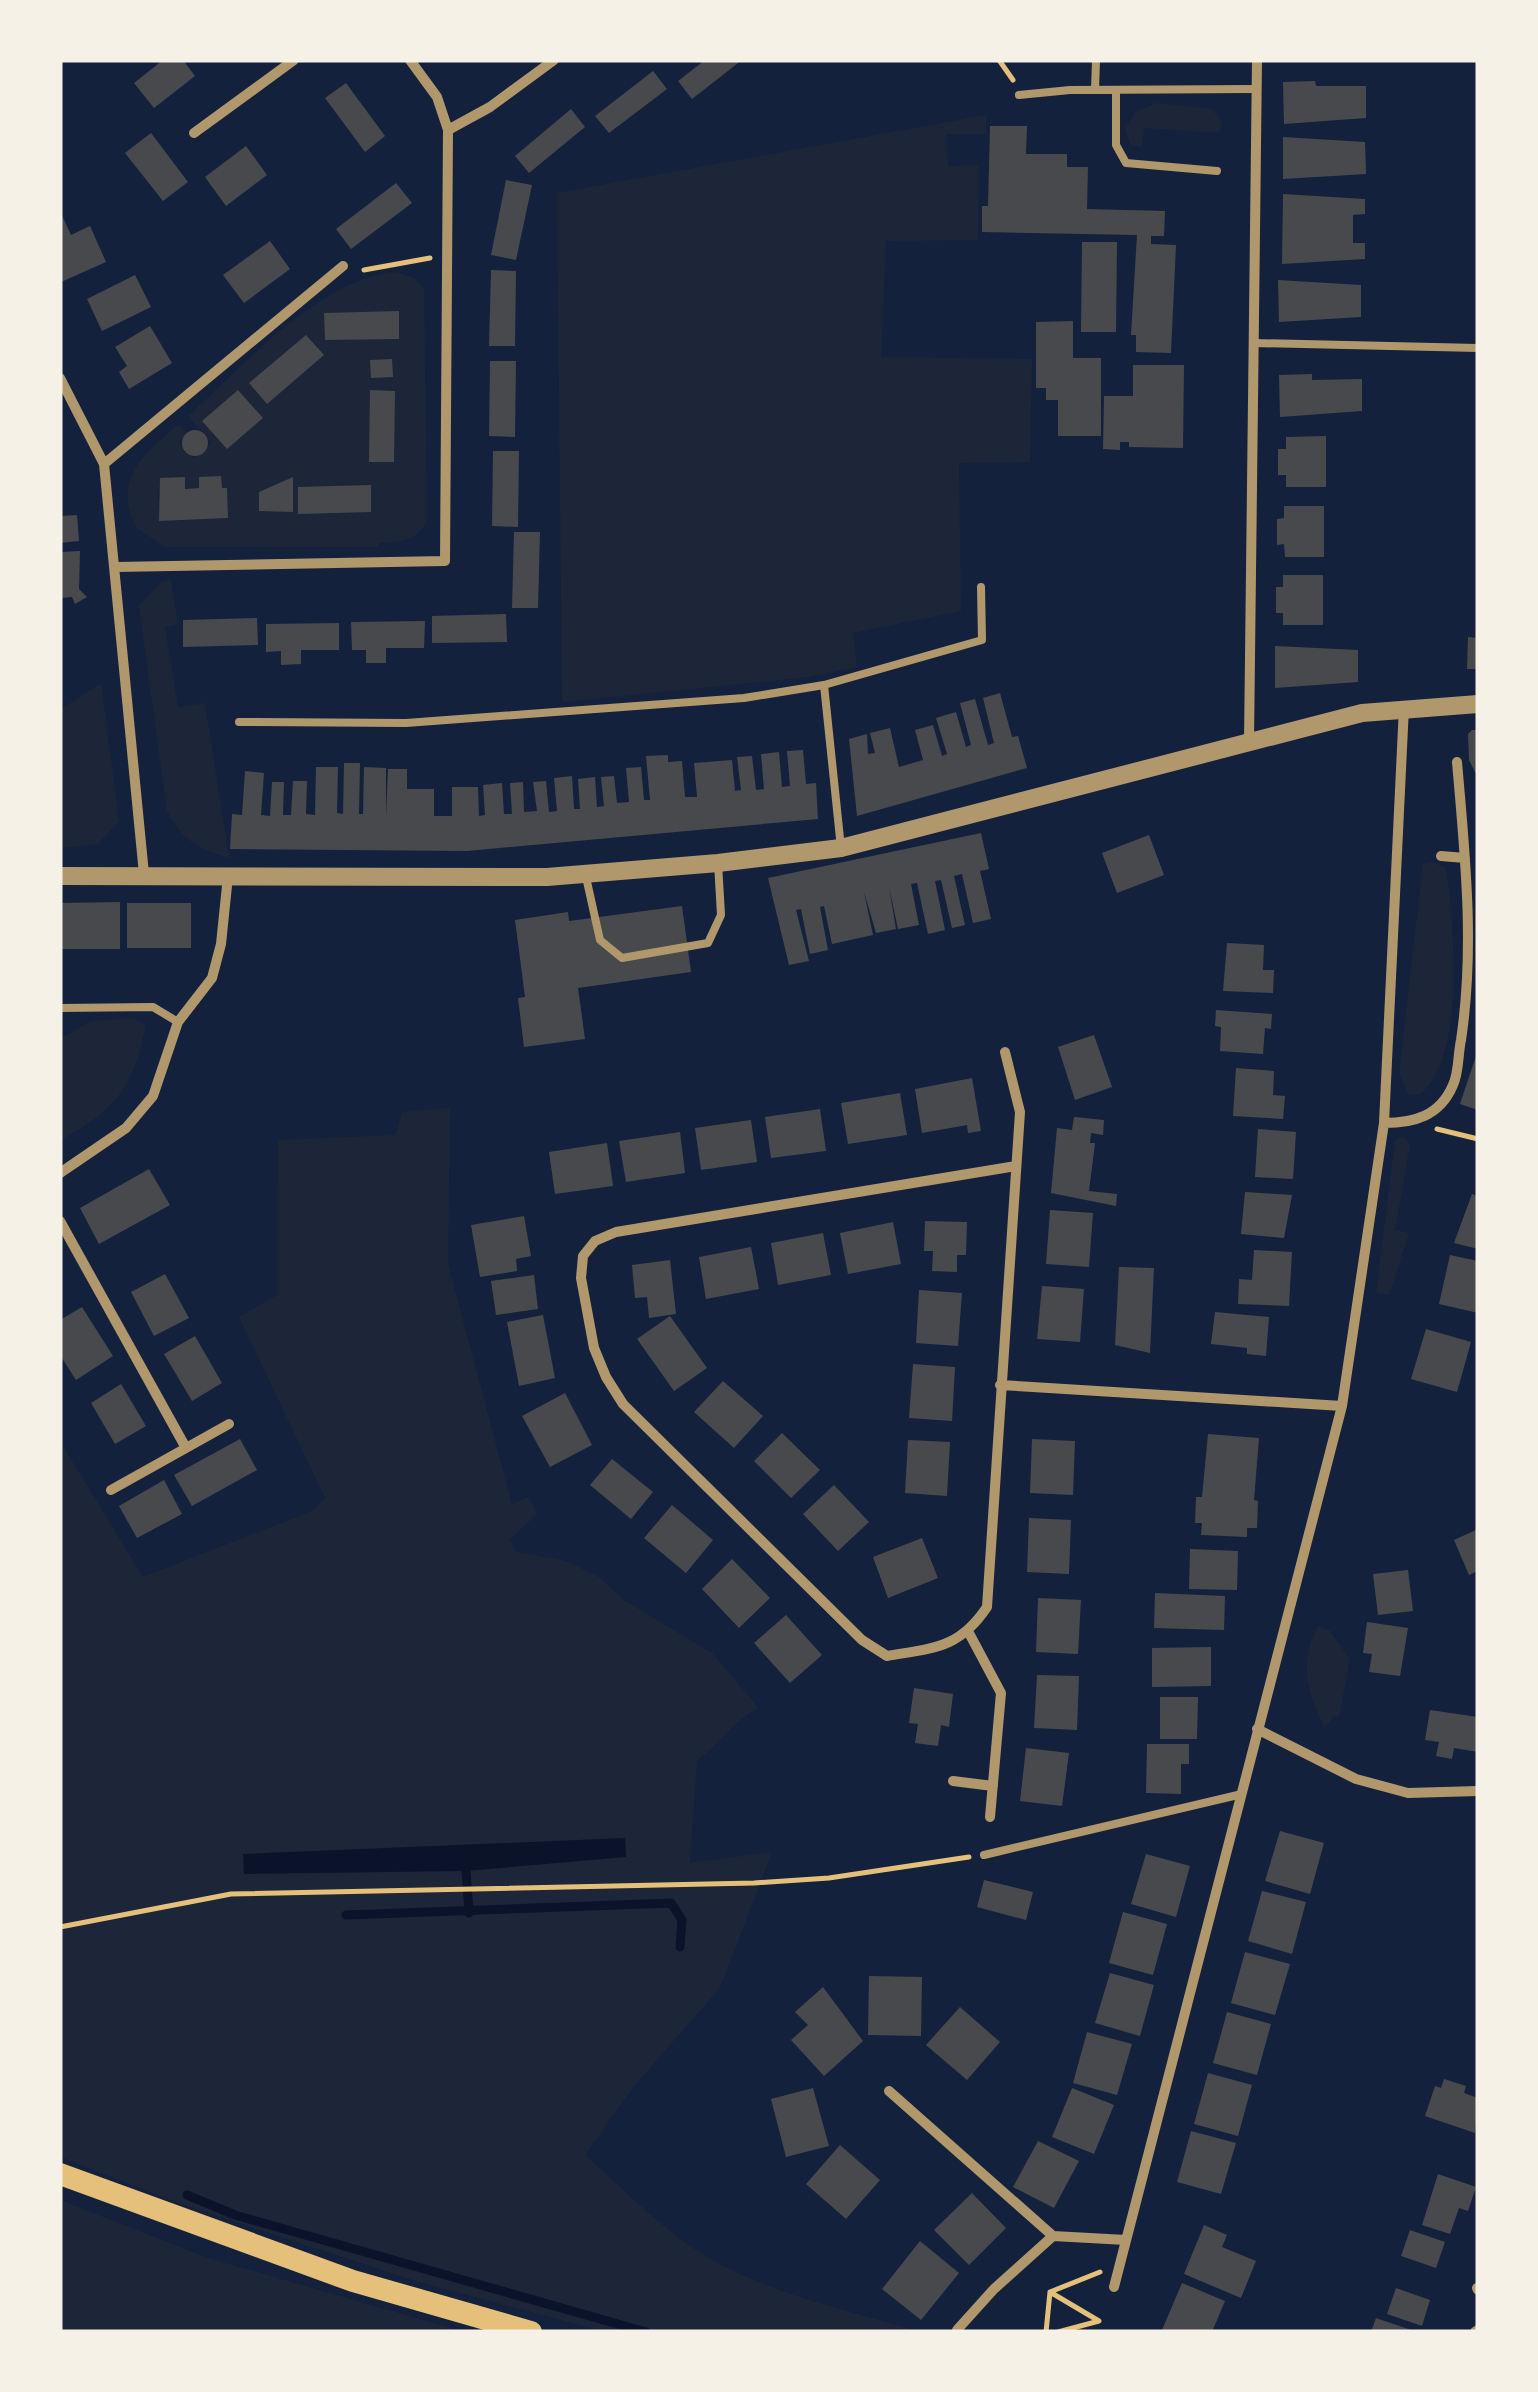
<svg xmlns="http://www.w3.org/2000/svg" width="1538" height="2392" font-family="'Source Sans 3',sans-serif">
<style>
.green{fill:#1d2539;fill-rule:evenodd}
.water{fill:#0b132b}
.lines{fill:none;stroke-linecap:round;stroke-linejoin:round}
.stream{stroke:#0b132b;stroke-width:9}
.building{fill:#48494c}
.path{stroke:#e5c07b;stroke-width:5}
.service{stroke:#b1986c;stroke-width:8}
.minor{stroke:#b1986c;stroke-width:10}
.tertiary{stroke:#b1986c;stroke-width:18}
.primary{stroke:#e5c07b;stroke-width:22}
</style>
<rect width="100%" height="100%" fill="#14213d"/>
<path class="green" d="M1157,103l55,6 10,13 -2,11 -76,-5 -2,19 -12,-3 -6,-19 5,-1 5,-11z
M986,115v19h-40l2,32 31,-1 -1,75 -92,1 -5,116 151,2 -2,103 -71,1 2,148 -108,22 4,34 -49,10 -246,25 -5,-509z
M396,272l20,7 8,11 3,231c-11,21 -27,21 -48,22l-1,4h-213l-28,-19c-27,-48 8,-75 42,-104l8,10 -8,8 15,16 17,-15 -23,-27c56,-50 131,-138 208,-144zM226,488l2,30 -68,3 -2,-32z
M171,580l7,44 -13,3 13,80 27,-4 24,155c-32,-10 -46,-17 -62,-47l-28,-205 22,-24z
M101,683l18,138 -21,23 -38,4v-138z
M1433,862l13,6 2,13c6,52 17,180 -29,214l-11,-1 -9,-21 24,-209z
M133,1018l13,7c-15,66 -28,82 -86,116v-102l31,-18z
M450,1108l-2,156 64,240 17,-7 8,17 -27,26 6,12 50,9 33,16 25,23 88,53 47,55c-23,9 -40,38 -62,52l-7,103 82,-11 -52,136 -86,98 -49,69c34,30 68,65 105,91 67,46 154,63 231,86h-315l-187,-50 -241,-79 -118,-46v-716l83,136 169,-66 13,-13 -86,-181 38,-22 1,-155 118,-5 6,-23z
M1403,1136l7,8 -15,86 14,3 -20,62 -13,-2 19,-152z
M1318,1626l12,5 20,28 -11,58 -5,-1 -9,11c-19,-35 -26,-64 -7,-101z
M60,2200l148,58 257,74h-405z"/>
<path class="water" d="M625,1838l1,19 -160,14 -222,3 -1,-20z"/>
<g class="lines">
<path class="stream" d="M466,1871l3,42
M346,1915l325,-12 11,17 -2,27
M187,2195l48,20 411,117"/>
</g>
<path class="building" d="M163,60h20l12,16 -41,32 -20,-25z
M705,60h37l-50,39 -14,-18z
M653,71l14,18 -58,44 -14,-17z
M1315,81l1,5h50v32l-82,6 -1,-42z
M346,83l39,53 -20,16 -40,-54z
M571,109l14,18 -56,46 -14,-17z
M990,126h37l-1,28h41v13h21l-1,42 78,2 -1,25h-13v8l25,1 -5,108 -35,-1v-17h-5l6,-100 -155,-3v-26h6z
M151,133l37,49 -25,19 -38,-48z
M1283,137l82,5 1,32 -83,5z
M246,146l21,29 -41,31 -21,-29z
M506,180l26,5 -16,75 -25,-5z
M396,183l16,20 -61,46 -15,-20z
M1283,194l82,5v15l-12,1v28h12v16l-83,5z
M60,211l11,24 19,-9 16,36 -45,20z
M270,241l20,28 -46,34 -21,-28z
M1082,242h35l-1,90h-35z
M491,270l25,1 -1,75h-26z
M135,275l16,32 -49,24 -15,-32z
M1278,280l83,5v32l-82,5z
M399,311v28l-74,1 -1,-27z
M1073,321v37h28v78h-43v-36h-12v-12h-10v-66z
M150,326l22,37 -43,26 -10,-17 8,-6 -12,-19z
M306,335l18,20 -57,49 -18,-21z
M392,359l1,18 -22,1 -1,-18z
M490,361h26l-1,76 -26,-1z
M1133,365h51l-1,83 -54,-1v-5h-9v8l-17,-1 1,-53h29z
M1312,374v6l50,-1v32l-82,6 -1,-42z
M238,390l25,28 -36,31 -25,-28z
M370,390l25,1 -1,71h-25z
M182 443a13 13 0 1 1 26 0a13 13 0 1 1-26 0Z
M1326,436v51h-40v-12h-8v-26h8v-12z
M493,451h26l-1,76 -26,-1z
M221,476l1,12h5l1,30 -69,3 1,-43 25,-1v12l14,-1v-11z
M293,477v35l-34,-1v-19z
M371,485v27l-73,2v-27z
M1284,506h40v51h-39l-1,-13 -7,1v-26l7,-1z
M77,515l2,26 -19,2v-27z
M514,532h26l-2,76h-26z
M80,551l-1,38 8,8 -12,7 -3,-7 -12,1v-46z
M1283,575h40v50h-40v-12h-7v-26h7z
M506,614l1,28 -75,1v-27z
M257,618l1,27 -75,2v-27z
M425,621l-1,27h-38v15h-20v-13h-14l-1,-28z
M339,623v27h-38v14l-20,1v-14l-15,1v-28z
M1468,637l10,1v31h-11z
M1275,646l83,4v32l-83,6z
M1000,693l12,44 6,-1 9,32 -170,48 -8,-77 18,-5 1,20 7,-1 -5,-20 20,-5 9,39 24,-7 -8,-30 18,-5 9,31 5,-2 -11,-36 20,-6 10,35 5,-2 -11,-42 15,-4 13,46 6,-2 -11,-45z
M1472,730h6v48l-9,-18 -1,-26z
M803,750l3,34 10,-1 2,36 -351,32 -237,-2 2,-35 10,1 3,-44 19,2 -3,42 9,1 2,-34h12l-1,33h8l2,-34h14l-1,33 9,1 1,-48h22l-1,46 6,1 1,-51h16l-1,51h4l1,-47 22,1v49l2,-48h19v20h27v27h18v-29h26l1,29 6,-1 -2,-30 19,-2 2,31h8l-2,-31 13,-1 1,30 13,-1 -4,-29 13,-1 3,31 8,-1 -3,-33 18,-2 2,33h6l-2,-30 17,-2 2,30 7,-1 -3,-29 13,-1 3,27 12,-1 -3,-34 15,-1 3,33h6l-4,-44 22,-1v7l14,-1 3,36h12l-3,-34 38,-3 3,31 6,-1 -4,-33 15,-1 4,34 8,-1 -3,-35 18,-2 3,35 8,-1 -3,-35z
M981,833l8,36 -9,2 11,48 -18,4 -11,-49 -8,2 11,49 -13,3 -11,-48 -6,1 10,49 -17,4 -11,-51 -6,1 8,41 -21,4 -9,-42 7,42 -20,4 -12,-41 9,43 -41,9 -8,-38 -4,1 8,43 -18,4 -9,-45 -5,1 13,51 -20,4 -21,-87z
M1149,835l15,40 -47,18 -15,-40z
M120,902v47h-60v-46z
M127,903h64v45h-64z
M682,906l9,66 -113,16 7,51 -61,8 -6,-49 7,-1 -10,-77 53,-8 1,9z
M1227,943l37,2 -1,25h11l-1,23 -50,-2z
M1216,1010l56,4 -1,15 -6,-1 -2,26 -43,-3 1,-24 -6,-1z
M1094,1035l18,52 -37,13 -17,-53z
M1477,1053h1v57l-18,-6z
M1236,1068l38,3 -1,24 12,1 -2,23 -50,-3z
M972,1078l9,53 -13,2 -1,-8 -45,8 -7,-44z
M900,1093l7,42 -59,9 -7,-41z
M820,1109l6,42 -55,7 -6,-41z
M1074,1117l30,3 -1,15 -12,-2 -1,10h5l-6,48 28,3 -1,12 -65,-13 6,-65 15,2z
M751,1120l6,42 -56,8 -6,-42z
M1258,1129l38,3 -3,47 -38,-2z
M680,1132l5,41 -59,9 -7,-41z
M607,1143l6,43 -58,8 -6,-42z
M149,1169l21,36 -71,39 -19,-36z
M1245,1192l47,3 -8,43 -43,-4z
M1472,1194l6,2v53l-24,-6z
M1050,1210l43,3 -4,54 -43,-3z
M524,1216l7,40 -15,3 1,12 -37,6 -9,-52z
M925,1221l42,1 -1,33h-9v17l-25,-1 1,-20h-9z
M893,1222l8,42 -53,10 -8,-41z
M823,1233l8,42 -53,10 -7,-42z
M751,1247l8,42 -53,10 -7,-42z
M1254,1250l38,2 -3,54 -51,-2 1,-25 13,1z
M1450,1255l28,6v52l-39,-9z
M670,1260l6,54 -27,4 -2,-21 -12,1 -3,-33z
M1119,1267l35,1 -4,85 -35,-8z
M165,1274l24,44 -35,18 -23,-44z
M534,1275l4,34 -42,6 -5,-34z
M1042,1286l42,3 -4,53 -43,-3z
M919,1290l43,3 -4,53 -42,-3z
M82,1307l31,49 -37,24 -16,-25v-35z
M1215,1312l54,5 -3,39 -19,-2v-6l-36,-4z
M543,1315l12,63 -36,8 -12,-64z
M670,1316l37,52 -33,23 -37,-52z
M1426,1329l45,13 -14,50 -46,-13z
M195,1336l27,47 -30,18 -28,-47z
M913,1364l42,3 -3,54 -43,-3z
M723,1381l40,35 -29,32 -40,-36z
M121,1384l25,42 -31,18 -24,-41z
M565,1393l27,52 -42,22 -28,-51z
M782,1433l38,37 -29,28 -37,-37z
M1208,1434l51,4 -5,62 4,1 -1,27h-10v9l-46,-2 1,-12h-7l1,-26h6z
M240,1439l17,31 -65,36 -18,-31z
M1032,1439l43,2 -2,54 -43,-2z
M908,1440l42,2 -3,54 -42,-3z
M612,1459l41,33 -22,27 -41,-34z
M164,1480l18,34 -45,24 -18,-32z
M834,1485l35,37 -31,29 -35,-37z
M672,1505l41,35 -27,33 -42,-35z
M1029,1518l42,2 -2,54 -42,-2z
M1478,1529v42l-9,4 -15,-35z
M922,1538l16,40 -50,20 -15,-41z
M1190,1549l48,2 -1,39 -48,-1z
M732,1559l38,39 -31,30 -37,-39z
M1408,1570l5,41 -35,4 -5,-41z
M1155,1593l70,3 -1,34 -70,-2z
M1038,1598l43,2 -3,54 -42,-2z
M786,1615l36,40 -32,28 -36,-40z
M1367,1622l41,6 -8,48 -31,-4 3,-18 -9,-1z
M1211,1647v39l-59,1v-39z
M1037,1675l42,1 -2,54 -43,-2z
M914,1688l39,6 -4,33 -8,-2 -3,21 -23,-3 3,-19 -9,-1z
M1160,1697h38l-1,42h-37z
M1430,1710l48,7v35l-24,-4 -2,11 -16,-3 3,-14 -14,-2z
M1147,1744h42v20h-8v30l-35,-1z
M1026,1748l43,5 -7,53 -42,-5z
M1280,1831l44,12 -14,51 -45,-13z
M1146,1854l44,12 -14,51 -45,-13z
M984,1880l49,12 -7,28 -49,-13z
M1262,1891l44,11 -14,52 -44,-13z
M1123,1912l44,12 -14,51 -44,-12z
M1245,1952l45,12 -15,51 -44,-12z
M1110,1973l44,12 -14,51 -45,-13z
M869,1976l53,1 -1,59 -53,-1z
M823,1987l40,54 -39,35 -33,-36 17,-15 -13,-13z
M960,2007l40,35 -33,38 -41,-35z
M1227,2012l44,12 -14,51 -44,-12z
M1087,2032l45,12 -15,51 -44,-12z
M1208,2073l44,12 -14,51 -44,-12z
M1444,2079l22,7 -2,7 14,5 -3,35 -50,-17 10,-30 6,2z
M813,2088l16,58 -43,11 -15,-58z
M1072,2088l42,17 -20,49 -42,-17z
M1191,2131l45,12 -15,51 -44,-12z
M1038,2141l41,20 -25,47 -41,-21z
M840,2145l40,35 -34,39 -40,-35z
M1438,2174l38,13 -8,24 -9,-3 -9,26 -28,-9z
M972,2193l34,35 -37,37 -35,-35z
M1204,2225l23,10 -5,12 34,14 -15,37 -57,-24z
M1410,2230l35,12 -9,26 -35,-12z
M920,2241l39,32 -38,47 -39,-31z
M1182,2283l43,18 -13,31 -50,-2z
M1396,2288l34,12 -8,26 -35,-12z
M1376,2318l38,13v1h-43z"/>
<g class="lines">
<path class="path" d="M999,60l14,20
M364,270l66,-12
M1437,1129l41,10
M60,1927l171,-33 523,-11 75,-5 140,-21
M1046,2332l4,-40
M1058,2332l41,-11 -49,-29 50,-20"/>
<path class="service" d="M1095,90l1,-30
M1116,90v55l10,18 91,8
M1019,95l51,-5 187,-1
M1254,343l224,5
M824,685l17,163
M239,722l167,1 338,-25 80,-13 158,-45 -1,-53
M586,877l14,63 22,18 86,-15 13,-28 -3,-52
M60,1008l93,-1 25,15
M984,1855l258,-61"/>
<path class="minor" d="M410,60l27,37 11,33
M194,133l100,-73
M60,378l44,86 40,410
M104,464l239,-198
M115,567l330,-6 3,-431 42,-23 64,-47
M1249,742l8,-682
M1441,856l24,2
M1005,1052l15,60 -33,495c-28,42 -54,41 -100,49l-25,-16 -239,-236 -17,-27 -12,-29 -13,-70 2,-22 12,-15 21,-9 400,-66
M1384,1123c30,0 56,-7 69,-38 6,-12 5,-32 8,-45 14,-93 4,-185 -4,-278
M60,1173l66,-45 27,-32 25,-74 34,-44 9,-34 7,-68
M60,1221l126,227
M1000,1385l342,21
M111,1490l118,-66
M969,1633l32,60 -11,124
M1257,1729l99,50 52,14 70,-2
M953,1781l40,5
M889,2091l164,145 73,4
M1114,2287l228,-881 42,-283 20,-416
M1477,2288l1,2
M957,2330l37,-41 59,-53
M1475,2332l3,-2"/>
<path class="tertiary" d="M60,876l487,1 171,-14 123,-15 521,-135 116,-9"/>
<path class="primary" d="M60,2174l293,107 178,51"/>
</g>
<rect width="1538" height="2392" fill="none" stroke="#f6f1e7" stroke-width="125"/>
</svg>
